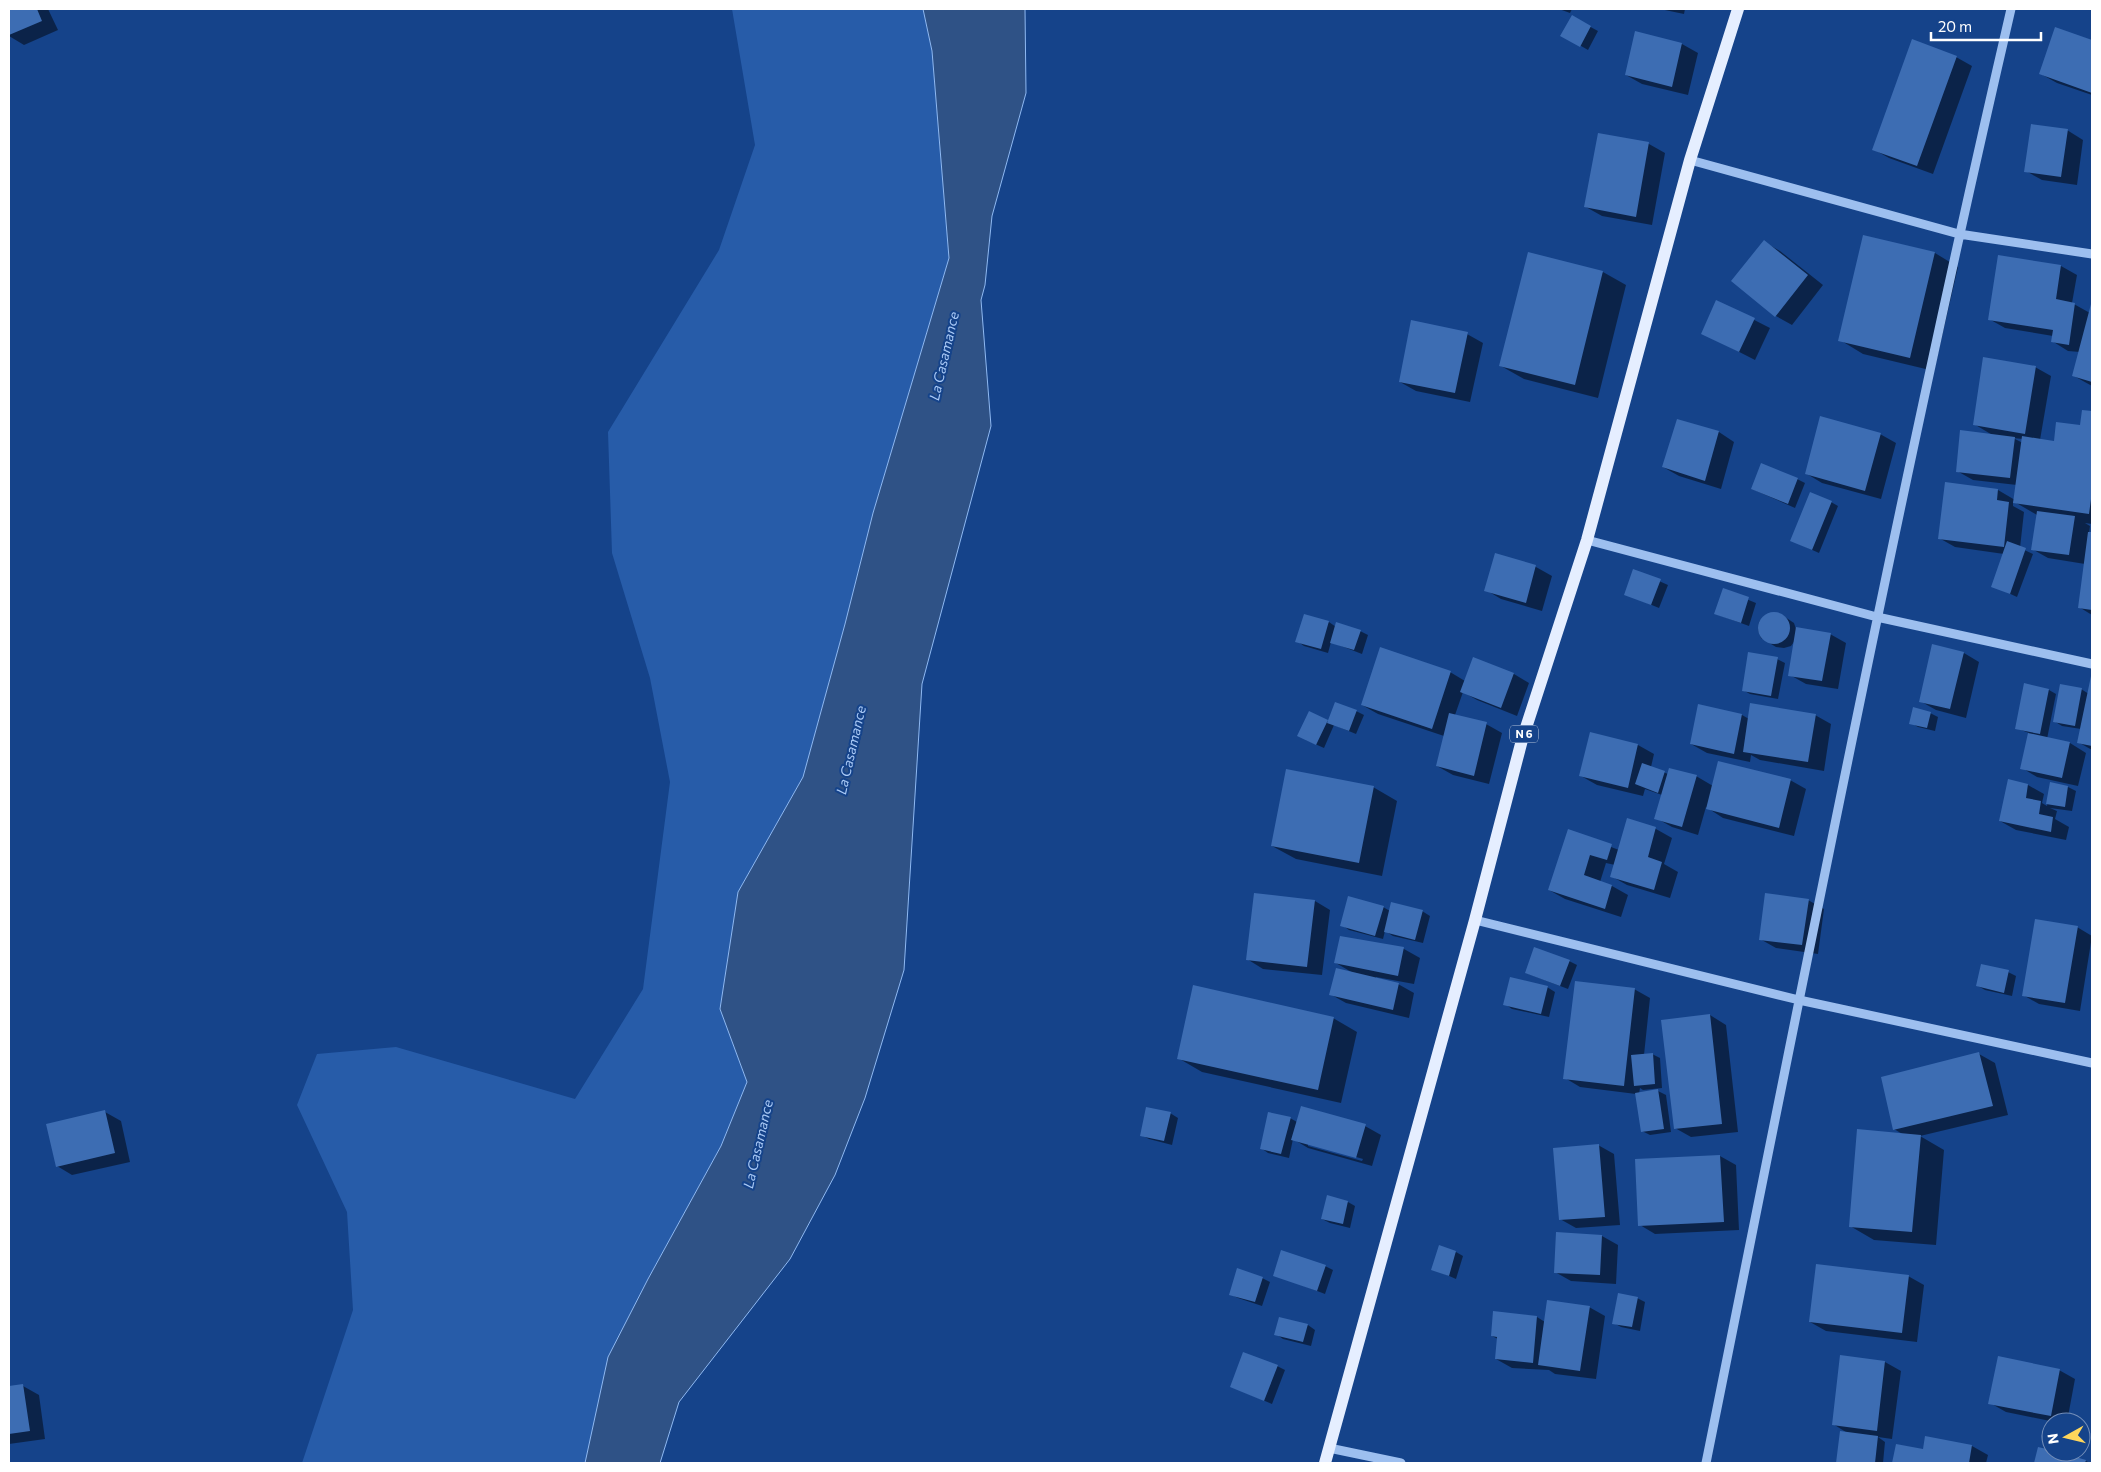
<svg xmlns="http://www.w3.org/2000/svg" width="2101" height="1472" font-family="Commissioner,sans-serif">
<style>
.green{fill:#275ca9}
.water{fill:#2f5286;stroke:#8fb9f2}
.shadow{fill:#0007;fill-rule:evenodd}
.building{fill:#3d6db3}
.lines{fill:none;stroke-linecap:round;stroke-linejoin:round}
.minor{stroke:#9dbfef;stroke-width:9}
.major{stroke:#e5eeff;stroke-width:12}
.labels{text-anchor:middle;stroke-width:4;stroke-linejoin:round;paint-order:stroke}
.shield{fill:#15438a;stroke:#b9c7dc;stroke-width:1}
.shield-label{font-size:11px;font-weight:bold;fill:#fff}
.water-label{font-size:14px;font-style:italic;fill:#a9c9f6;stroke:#15438a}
</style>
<rect width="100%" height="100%" fill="#15438a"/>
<path class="green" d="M732,9h191l9,42 17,207 -76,255 -28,111 -42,153 -65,115 -18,117 27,73 -26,64 -73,133 -39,78 -24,106h-283l51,-153 -6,-98 -50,-107 20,-51 79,-7 179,52 68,-110 27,-207 -20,-104 -38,-125 -4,-121 111,-182 36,-105z"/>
<path class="water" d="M923,9h102l1,84 -34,123 -7,69 -4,15 10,126 -69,258 -18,286 -39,128 -30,77 -45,84 -111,143 -19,61h-75l23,-106 40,-78 73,-133 26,-64 -27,-73 18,-117 65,-115 42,-153 28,-111 76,-255 -17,-207z"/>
<path class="shadow" d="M9,9h39l10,21 -34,15 -15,-9z
M1559,9h13l-2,4z
M1660,9h25l-1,5z
M1572,17l26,14 -10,19 -26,-15z
M2056,29l36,12v54l-35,-12 -16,-9z
M1682,44l16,9 -10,42 -46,-11 -16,-9z
M1956,57l16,9 -39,108 -44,-16 -16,-9z
M2067,130l16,10 -6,45 -35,-5 -16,-9z
M1599,134l50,10 16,9 -13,72 -50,-9 -16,-9z
M1864,236l71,17 23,14 -24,104 -71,-17 -23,-14z
M1764,242l16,9 43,34 -31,40 -16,-9 -43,-35z
M1999,256l62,10 16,9 -5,28 18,10 2,-7v80l-18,-10 6,-24 -12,-1 -16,-10 1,-5 -48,-8 -16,-9z
M1603,272l23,13 -28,113 -74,-19 -23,-13z
M1717,301l53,27 -15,32 -53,-27z
M1467,334l16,9 -13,59 -54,-11 -16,-9z
M2035,367l16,9 -11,64 15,3 26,-17 2,-15 9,2v111l-7,-1 5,3 -1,7 3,1v81l-13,-8 6,-43 -37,-6 -16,-9 5,-34 -24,-14v5l11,6 -4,36 13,6 -16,43 -24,-11 11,-32 -49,-7 -16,-9 59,-48 17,10 2,-15 -44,-5 -16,-9 37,-35 -20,-12zM2013,438l10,1v4z
M1678,420l41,12 15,10 -13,47 -42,-13 -16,-9z
M1880,434l16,9 -15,56 -59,-16 -15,-9z
M1797,479l8,4 -10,25 -43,-19z
M1831,502l7,4 -19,47 -20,-9z
M1496,555l40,12 16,9 -10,35 -41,-12 -15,-9z
M1634,570l34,15 -9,23 -34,-14z
M1724,590l32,13 -7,23 -33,-12z
M1772,613l8,1 8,5 6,4 2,6 34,5 16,9 -8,46 -32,-5 -16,-9 6,-36 -5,7 -7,2 -8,-1 -15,-9 -3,-8 1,-8 5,-6z
M1329,622l7,5 24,4 8,4 -6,19 -31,-12 -3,11 -24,-7 -7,-5z
M1964,653l15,9 -13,56 -30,-8 -16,-9z
M1474,659l40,15 15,9 -12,33 -40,-16 -14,-8 -8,23 31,9 16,9 -13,51 -36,-9 -16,-9 7,-30 -66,-22 -16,-9 88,-33 15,9z
M1777,659l8,4 -7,36 -28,-5 -7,-4z
M2092,678v72l-14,-8 3,-13 -19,-3 -8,-5 27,-32 8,5z
M2025,685l24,5 7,4 -9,45 23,4 16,10 -8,33 -41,-9 -15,-9 7,-35 -13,-5z
M1699,706l43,9 7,4 66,-4 16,9 -7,47 -64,-11 -9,-5 -1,7 -43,-9 -16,-9z
M1356,711l8,4 -8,19 -22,-9 -10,23 -18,-8 3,-28 20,10z
M1930,713l8,4 -3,14 -17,-4 -7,-4z
M1591,734l47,11 16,9 -3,13 17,7 28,2 17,10 77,-6 16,9 -12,47 -71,-18 -17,-11 -8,28 -26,-8 -16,-9 6,-23 -17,-6 -2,7 -46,-11 -16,-9z
M2009,781l19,4 16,9 -2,9 5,3 4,-22 17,3 8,4 -4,20 -22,-3 7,3 -2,8 14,8 -3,13 -50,-10 -16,-9z
M1373,787l24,14 -15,75 -86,-17 -24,-13z
M1628,820l28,9 16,9 -8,26 14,8 -8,26 -43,-13 -16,-9 4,-11 -9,-2 -6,19 12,4 16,9 -7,22 -56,-18 -16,-9 20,-59 50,19z
M1808,900l16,9 -6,45 -42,-6 -16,-9z
M1315,901l15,9 -8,65 -59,-6 -16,-10z
M1383,907l7,4h32l8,5 -7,27 -30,-7 -8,-5 -2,8 -34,-9 -7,-5z
M2077,927l15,9 -12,75 -41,-7 -16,-9z
M1341,937l63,12 16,9 -6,26 -38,-7v2l22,5 16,9 -5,25 -63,-15 -16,-9 23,-21 -17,-10z
M1569,961l8,4 -9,24 -42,-16z
M2008,972l8,4 -4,20 -27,-6 -7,-4z
M1547,987l8,5 -6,25 -37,-8 -7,-5z
M1634,989l16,9 -6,57 8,-1 8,4 2,30 -19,2 -3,-2 -1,6 19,-3 8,4 5,37 -21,3 -8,-4 -6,-37 -56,-7 -15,-9z
M1710,1015l16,10 12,107 -47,5 -16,-9z
M1333,1018l24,14 -16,71 -139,-31 -24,-14z
M1979,1054l16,9 13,52 -88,21 24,14 -8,95 -62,-5 -24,-14 54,-91 -10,-6z
M105,1112l16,9 9,41 -58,13 -15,-9z
M1170,1113l8,5 -6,27 -23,-6 -8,-4z
M1290,1118l7,4 68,4 16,9 -9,31 -64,-18 -15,-9 -4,19 -21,-5 -7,-5zM1308,1143l55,16 -1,2 -54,-15z
M1598,1145l16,9 6,71 -44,3 -16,-9z
M1720,1156l16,9 3,65 -84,4 -15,-9z
M1348,1202l7,4 -5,22 -20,-5 -8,-4z
M1557,1234l45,2 16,9 -2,39 -45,-3 -16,-9z
M1456,1252l7,4 -7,23 -23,-10z
M1325,1266l8,4 -8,24 -50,-19z
M1908,1276l16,9 -7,57 -91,-11 -16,-9z
M1262,1278l8,4 -8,24 -24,-8 -8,-4z
M1637,1298l8,4 -5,29 -19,-4 -7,-4z
M1589,1307l16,9 -9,63 -41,-5 -6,-4 -37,-2 -16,-9 2,-20 -6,-3 2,-23 43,4 8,5z
M1308,1325l7,5 -4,16 -28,-7 -7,-5z
M1885,1362l16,9 -9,68 -14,-2 7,5 -2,21h-46l4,-30 8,1 -16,-10z
M1277,1366l8,4 -13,34 -40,-17z
M2059,1370l16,9 -8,43h-12l-49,-10 -16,-9z
M23,1386l16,9 6,44 -36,5v-57z
M1926,1438l46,8 16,9 -2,8h-92l3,-18 27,5z
M2039,1448l47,13 4,2h-55z"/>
<path class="building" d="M9,9h28l5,12 -33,14z
M1572,15l19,11 -11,21 -20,-11z
M2055,27l37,13v53l-53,-19z
M1635,31l47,12 -10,44 -47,-12z
M1912,39l45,17 -40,110 -45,-16z
M2031,124l37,5 -7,48 -37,-5z
M1598,133l51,9 -13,75 -52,-10z
M1863,235l72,17 -25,106 -72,-17z
M1764,240l44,35 -33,42 -44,-36z
M1528,252l75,19 -28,114 -76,-19z
M1998,255l63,10 -5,34 19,4 -6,42 -18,-3 2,-12 -65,-10z
M1716,300l39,18 -16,34 -38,-18z
M2091,304l1,1v77l-20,-6z
M1411,320l57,12 -13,61 -56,-11z
M1983,357l53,9 -11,68 -52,-9z
M2082,410l10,1v81l-3,22 -76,-11 9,-67 32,5 2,-19 24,3z
M1820,416l61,17 -16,58 -60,-17z
M1677,419l42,12 -14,50 -43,-14z
M1960,430l55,7 -5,41 -54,-6z
M1761,463l37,15 -10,26 -37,-15z
M1945,482l53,7 -1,11 12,2 -5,45 -66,-8z
M1810,492l22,9 -20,49 -22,-9z
M2037,511l38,5 -6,39 -38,-5z
M2088,532h4v78l-14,-2z
M2007,541l19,7 -16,46 -19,-7z
M1495,553l41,12 -10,38 -42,-12z
M1633,569l28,10 -10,26 -27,-10z
M1723,588l26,9 -8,26 -27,-9z
M1758 628a16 16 0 1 1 32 0a16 16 0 1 1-32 0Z
M1304,614l25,7 -8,28 -26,-7z
M1336,622l25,8 -7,20 -24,-7z
M1796,627l35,6 -9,48 -34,-5z
M1932,644l32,8 -14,57 -31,-7z
M1380,647l71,24 -19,58 -71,-24z
M1748,652l30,5 -7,39 -29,-5z
M1473,657l41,16 -13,35 -41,-16z
M2091,676h1v70l-15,-3z
M2024,683l25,6 -9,45 -25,-5z
M2060,684l22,4 -7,38 -22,-4z
M1335,702l22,8 -8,21 -22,-8z
M1750,703l66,11 -8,48 -65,-10z
M1698,704l44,10 -8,40 -44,-10z
M1913,707l18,5 -4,16 -18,-4z
M1309,711l19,9 -12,25 -19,-9z
M1449,713l38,9 -13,54 -38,-10z
M1590,732l48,12 -10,44 -49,-12z
M2028,733l42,9 -8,36 -42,-9z
M1718,761l73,18 -12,49 -73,-19z
M1642,763l23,8 -7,22 -23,-9z
M1669,768l28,7 -15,52 -28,-8z
M1286,769l88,17 -15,77 -88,-17z
M2008,779l20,5 -2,14 15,3 -2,13 14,3 -2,15 -52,-11z
M2050,782l18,4 -3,21 -19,-3z
M1627,818l29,9 -8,30 14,5 -8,28 -44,-13z
M1568,829l44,15 -5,16 -17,-5 -6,20 28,10 -7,24 -57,-19z
M1254,893l61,7 -8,67 -61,-7z
M1765,893l44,6 -7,46 -43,-5z
M1348,896l36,10 -9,30 -35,-10z
M1391,902l32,8 -8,30 -31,-8z
M2035,919l43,7 -13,77 -43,-7z
M1340,936l64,11 -6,29 -64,-13z
M1534,947l36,13 -10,26 -35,-13z
M1981,964l28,6 -5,23 -28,-7z
M1336,968l63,15 -6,27 -64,-15z
M1510,977l38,9 -7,28 -38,-9z
M1575,981l60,7 -11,98 -61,-7z
M1193,985l141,32 -16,73 -141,-31z
M1710,1014l12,110 -48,5 -13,-109z
M1979,1052l14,54 -100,24 -12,-53z
M1653,1053l2,31 -21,2 -3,-31z
M1658,1089l6,40 -23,3 -6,-39z
M1301,1106l65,18 -10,34 -65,-18z
M1146,1107l25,5 -7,29 -24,-5z
M105,1110l10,43 -59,14 -10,-43z
M1268,1112l23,5 -10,37 -21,-5z
M1857,1129l64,6 -9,97 -63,-5z
M1599,1144l6,73 -46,3 -6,-72z
M1720,1155l4,67 -86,4 -3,-67z
M1327,1195l21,6 -5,23 -22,-5z
M1556,1232l46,3 -2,40 -46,-2z
M1439,1245l17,6 -7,25 -18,-6z
M1281,1250l45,15 -9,26 -44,-15z
M1816,1264l93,11 -7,58 -93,-11z
M1237,1268l26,9 -8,25 -26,-7z
M1618,1293l20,4 -6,30 -20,-3z
M1547,1300l43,6 -10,65 -42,-6z
M1493,1311l44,5 -4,47 -38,-4 2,-22 -6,-1z
M1279,1317l29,7 -5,18 -29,-7z
M1243,1352l35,13 -14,36 -34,-14z
M1840,1355l45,6 -8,70 -45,-6z
M1998,1356l62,13 -9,47 -63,-12z
M23,1384l7,47 -21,3v-48z
M1840,1431l38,5 -3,27h-39z
M1925,1436l47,9 -3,18h-77l4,-19 27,5z
M2038,1447l13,3v2h7l28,8 -1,3h-51z"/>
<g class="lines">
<path class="minor" d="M1690,160l269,74 133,20
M1587,540l290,77 215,47
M1475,920l324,80 293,63
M1329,1448l72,15
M1706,1463c98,-486 193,-972 305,-1454"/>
<path class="major" d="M1325,1463l150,-543 47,-180 65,-200 103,-380 48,-151"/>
</g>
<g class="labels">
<rect class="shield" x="1510" y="725.5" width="28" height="17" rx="4"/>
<g class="shield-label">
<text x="1524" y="738">N 6</text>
</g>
<g class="water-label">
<text transform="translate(944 356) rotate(-77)" y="5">La Casamance</text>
<text transform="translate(851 750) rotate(-77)" y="5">La Casamance</text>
<text transform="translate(758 1144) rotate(-77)" y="5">La Casamance</text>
</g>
</g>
<rect width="2101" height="1472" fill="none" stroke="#ffffff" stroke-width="20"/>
<g transform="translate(2066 1437) rotate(262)"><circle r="24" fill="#15438a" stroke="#738eb9"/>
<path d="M0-4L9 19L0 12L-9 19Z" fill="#ffd65b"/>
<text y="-8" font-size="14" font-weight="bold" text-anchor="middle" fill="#ffffff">N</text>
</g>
<path d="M1931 32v8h110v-8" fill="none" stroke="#ffffff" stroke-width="2.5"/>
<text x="1938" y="32" font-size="15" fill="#ffffff" stroke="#15438a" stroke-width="4" paint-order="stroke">20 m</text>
</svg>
